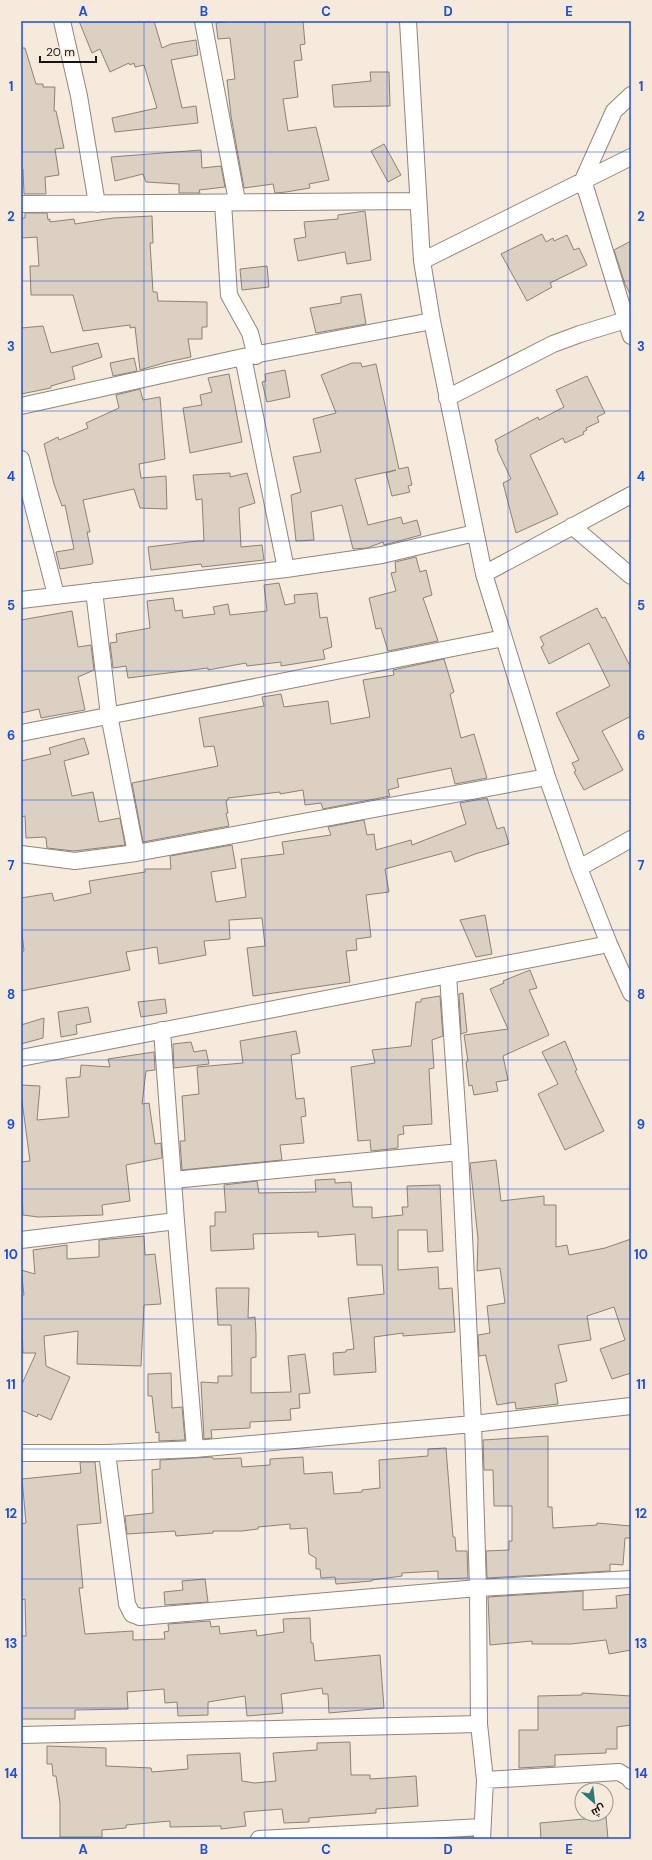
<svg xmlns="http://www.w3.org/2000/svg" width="652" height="1860" font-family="'DM Sans',Cairo,sans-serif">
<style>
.building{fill:#dcd0c3;stroke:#8d8276}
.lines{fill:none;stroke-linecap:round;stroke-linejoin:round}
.minor-casing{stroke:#91867a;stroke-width:18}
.minor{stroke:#fff;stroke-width:16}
.grid{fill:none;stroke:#1d4ed8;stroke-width:1;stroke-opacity:0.55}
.neatline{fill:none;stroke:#1d4ed8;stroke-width:1.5}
.grid-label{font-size:13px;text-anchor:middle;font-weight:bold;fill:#1d4ed8}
</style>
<rect width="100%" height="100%" fill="#f6eadd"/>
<path class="building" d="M79,21h75l8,27 9,-4 25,-4 2,15 -27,5 11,48 14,-2 2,17 -83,9 -3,-14 45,-10 -13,-43 -9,2 -1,-4 -4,2 -1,-2 -19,9 -10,-23 -8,4z
M233,21h70l2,23 -5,1 2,15 -8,1 4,36 -15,2 5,32 28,-4 13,53 -20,4 1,4 -24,4 -11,1 -2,-9 -29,4 -13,-72 -4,-36 8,-1 -5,-41 -12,1 -2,-16z
M21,48h4l11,36h7v3h12l-1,24h2l8,37 -9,1 4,26 -14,2 1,17h-22l-1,-25 -2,1z
M370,72h19l1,34 -56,1 -2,-22 39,-4z
M384,144l17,31 -13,7 -17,-31z
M201,150l1,18 19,-2 4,21 -26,3 1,3h-21v-9l-33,-2 -3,-8 -28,7 -4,-24z
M365,211l6,49 -24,4 -2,-12 -47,9 -4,-22 12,-2 -2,-15 34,-3v-4z
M25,213h22l1,7 2,-1v3l24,-3 1,5 38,-6 39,-2 1,27h-3l3,49h4l1,9 49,1v25h-5v12h-14l3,18 -24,5 -27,8 -5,-43 -5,1v-3l-47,6 -10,-36h-42l-1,-29h9l-2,-29 -15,1 -1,-20h4z
M542,234l4,8 7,-4 1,3 13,-6 7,15 5,-2 8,17 -37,18 2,4 -25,14 -26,-47z
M631,241v55l-6,-12 -11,-34z
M267,266l2,21 -27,3 -2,-21z
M361,294l5,30 -50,9 -6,-25 31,-5v-6z
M43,326l8,27 47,-10 4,14 -30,10 3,12 -24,7v2l-30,6v-66z
M134,358l3,13 -24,5 -3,-13z
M352,363h9l1,4 14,-3 23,105 9,-2 4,18 -4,1 2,6 -18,4 -6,-23 10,-3 -41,9 13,46 33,-8 2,7 14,-4 4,15 -37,10 -1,-3 -16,6 -14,1 -11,-44 -31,7 3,28 -18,1 -5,-46 10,-3 -8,-35 28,-5 -8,-33 23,-6 -15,-38z
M285,370l5,27 -23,5 -5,-20 4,-1 -1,-7z
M229,374l13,68 -52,11 -7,-45 19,-3 -2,-10 12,-3 -4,-14z
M587,376l18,37 -8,4 2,5 -13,6 1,2 -4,2 1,2 -19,9 -2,-5 -33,17 28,59 -42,19 -13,-50 8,-4 -14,-30 1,-1 -3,-8 43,-23 1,3 25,-13 -8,-17z
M140,389l3,11 17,-3 5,62 -26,5 2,14 25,-2 1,33 -27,-1 -6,-19 -51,11 7,32h-3l6,30 -1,2 -32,5 -4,-17 18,-3 -9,-44 -3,1 -8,-22 -10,-40 14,-7 1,3 29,-12 -2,-5 33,-15 -3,-13z
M230,473v4l17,-4 8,30 -16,5 2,39 21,-2 2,15 -62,7 -1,-3 -50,6 -3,-23 49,-6h7l-2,-42 -6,1 -3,-25z
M416,557l4,15 6,-2 6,25 -9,3 15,43 -50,10 -7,-23 -5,1 -7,-31 27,-7 -5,-18 5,-1 -1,-10z
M279,583l6,22 10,-2 -1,-8 23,-2 3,25 7,-1 5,30 -9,3 2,9 -44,7v-4l-34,4 -1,-3 -38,7v-2l-80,10 -2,-12 -13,2 -3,-25 7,-1 -1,-8 34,-6 -3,-27 26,-3 2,13 7,-1 1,8 32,-4 -2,-7 15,-3 2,11 37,-4 -3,-26z
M597,608l5,10 3,-1 26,51v48l-29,15 21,39 -39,20 -10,-18 2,-1 -4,-8 7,-3 -23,-47 54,-27 -21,-43 -40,21 -8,-17 3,-2 -4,-8z
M72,611l6,36 13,-2 3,25 -16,7 7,33 -44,8 -2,-9 -18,4v-93z
M444,659l10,33 -4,2 11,44 13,-4 13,44 -32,6 -4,-16 -54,11 2,8 -11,3 2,6 -67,13 -2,-6 -16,2 -2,-15 -23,4v-2l-52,6v2l-2,1 2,12h-2l3,13 -86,16 -11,-59 86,-17 -4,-20 -10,1 -5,-29 65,-12 -2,-9 19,-3 3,13 44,-6 3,23 39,-7 -7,-37 31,-5 -1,-5z
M84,738l5,16 -25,7 8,35 21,-4 6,30 21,-4 5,27 -51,6 -27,-3 -1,-10 -2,-1 -18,1 -1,-22 -4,1v-56l30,-7 -2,-6z
M487,798l10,31 7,-2 5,17 -34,10 -20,8 -4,-11 -66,18 4,23 -23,3 5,42 -15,2 1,11 -11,1 4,31 -97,14 -6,-48 18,-2 -3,-28 -33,2 1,19 -26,2 2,14 -47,9 -2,-17 -31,5 4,18 -109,21v-39l3,-1 -3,-26v-27l31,-5 2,8 37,-8 -2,-12 56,-9v-3h26l-1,-13 62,-11 4,23 -25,4 5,30 30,-5 -5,-38 43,-5 -2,-12 49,-7 -3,-8 36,-7 3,15 7,-1 2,16 35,-10 1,5 54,-21 -6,-21z
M485,915l7,39 -16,3 -16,-37z
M530,970l7,18 -8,2 20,45 -46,21 5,24 -12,2 2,9 -24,4 -2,-10 -3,1 -3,-24 2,-1 -4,-26 44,-6 -18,-40 14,-6 -1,-2z
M463,993l4,39 -6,2 -2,-40z
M440,996l3,40 -11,4 2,28 -5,1 3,55 -29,2 1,8 -6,1v13l-27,3 -1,-11 -12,1 -7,-74 24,-4 -3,-13 39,-4 5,-44h5v-3z
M165,999l2,14 -26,4 -3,-15z
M88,1007l3,15 -15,3 1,9 -16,3 -3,-25z
M44,1018l-1,20 -22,6v-19z
M296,1031l4,22 -9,2 5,44 8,-1 2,18 -5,1 3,26 -24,2 2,15 -100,10 -2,-29h5l-3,-45 17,-2 -2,-27 46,-4 -3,-22z
M565,1041l12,29 -2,1 29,60 -39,19 -27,-56 20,-10 -16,-32z
M191,1042l3,10 12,-2 3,14 -35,4 -1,-24z
M154,1052l1,18 -9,1 -4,33 7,-1 6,41 6,-1 1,15 -36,7 4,36 -28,4 1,10 -65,2 -15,-2 -2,-53 9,-1 -8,-60h-1v-16l19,1 -3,34 32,-3 -3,-39 14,-1 1,-12 29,2 -2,-8z
M496,1160l5,41 43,-5v9h12v42l11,-2 2,10 36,-7 26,-9v134l-19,6 -12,-30 25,-9 -11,-33 -27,9 4,24 -33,5 9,36 -12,3 3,20 -42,5 -1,-7 -18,3 -11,-48v-2l-7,1 -1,-21 12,-2 -3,-27 18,-3 -5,-35 -23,3 1,-32 -8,-76z
M335,1179v4l16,-1 2,25h19v11l31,-3 -1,-8h6l-1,-21 33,-1 3,66 -15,1 -1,-22h-29v40l40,-3 1,22 13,-1 3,44 -52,4v-3l-29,4 2,35 -42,3 -1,-22 13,-1v-2l8,-1 -6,-51 36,-4 -2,-29h-25l-2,-31 -37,3v-5l-65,2 1,15 -43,2 -1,-25h5v-14h11l-2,-27 33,-4 2,12 57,-1 -1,-12z
M144,1236l1,19 10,-1 6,50 -17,1 -3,61 -64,-2 1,-33 -34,5 2,30 24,11 -19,43 -13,-6 -1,3 -16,-7v-24l15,-33h-13l-2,-58h3l-3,-25 14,4 -2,-24 34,-5v14l32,-2v-17z
M216,1288h33l-1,30 7,-1 1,17v23l-5,1v35l40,-1 -3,-36 17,-2 5,39 -11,1 1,14 -10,1 1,11 -41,2v6l-39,2 1,8 -8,1 -3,-57 17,1v-7h14l-1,-51h-13z
M171,1373l1,35 10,-1 3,33 -26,1v-9l-3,1 -4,-37h-4v-22z
M548,1436v71h4l1,21 44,-3v-2l34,3v12h-6l-2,27 -13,-1v7l-123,7 -1,-27 23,-1v-9h3v-35h-18l-1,-36h-9l-1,-30z
M446,1448l7,89h2l1,14h11l1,27 -30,1v-8l-36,2v3l-30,4v1l-36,3 -1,-7 -14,1 -1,-9h-4v-11l-7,-4 -2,-26 -17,1v-5l-32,3v2l-16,2h-29v2l-37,3 -1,-5 -48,3 -2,-18 28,-3 -1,-43 8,-1v-9l52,-3 1,2 28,-1 1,9 28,-2v-6l33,-2 1,17 28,-2 2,22 28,-2v-2l18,-2 -1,-28 49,-4v-7z
M80,1462h15l6,61 -24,2 6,63h-4l6,46 48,-3v9l32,-1 -1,-7 5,-1 -1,-7 42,-3 1,6 8,-1 1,8 36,-4 1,6 27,-4 -1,-13 27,-1 1,25h2l2,18 65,-6 4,53 -55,5 -1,-19h-5l-1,-6 -41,6 2,19 -36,3 -2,-20 -37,6v13l-30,1 -1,-14 -12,1 -1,-14 -37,3 1,17 -53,1v9h-54v-83h5l-1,-37 -4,1v-76l5,-1 -4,-44 59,-6z
M205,1579l3,23 -43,3 -1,-13 19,-2 -1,-9z
M583,1591v19l34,-2 -1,-12 15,-2v56l-22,4 -3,-14 -35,4h-39v-3l-42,4 -2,-48z
M582,1693l49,3v29l-14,2v22h-11v4l-51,2v11l-36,2v-38h19v-34l44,-1z
M350,1742l1,33h19v4l46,-3 2,30 -42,3v4l-67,5v4l-25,1 -2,-14 -38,3 2,14 -25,3v-3l-51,1v-6l-44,4v3l-24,2v7h-42v-34l-4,-27h-3l-1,-12h-5v-18l59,2v18l45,2 1,4 36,-3 -1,-14 53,-2 2,28 13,2 21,-2 -3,-28 44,-3v-7z
M606,1817l2,22h-67l-1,-16z"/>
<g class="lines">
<defs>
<path id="minor" d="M62,21l17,75 18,108
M203,21l34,180
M408,21l14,240 10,60 52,253 63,203 32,91 30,76 22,49
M631,95l-17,16 -31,69 48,156
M223,203l6,92 21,38 6,23
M21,204l397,-3
M422,261l209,-104
M243,357l43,212
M447,398l106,-54 27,-10 46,-14
M21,406l222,-49 189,-36
M21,459l35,136
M572,526l59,50
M484,574l147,-79
M94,591l15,124 27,138
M21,600l265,-31 96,-14 93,-22
M21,733l483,-95
M21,854l54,7 61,-8 411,-76
M579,868l52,-29
M448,975l12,177 13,272 5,164 1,136 6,56 -3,59
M162,1030l14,191 19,228
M21,1058l588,-114
M173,1180l287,-28
M21,1240l155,-19
M21,1453h86l88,-4 278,-25 158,-18
M107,1453l20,151 5,10 8,3 338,-29 153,-9
M21,1735l458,-11
M485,1780l134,-8 10,6 2,3
M259,1839l223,-12"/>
</defs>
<use href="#minor" class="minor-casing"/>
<use href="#minor" class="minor"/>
</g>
<path class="grid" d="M144,21v1818M265,21v1818M387,21v1818M508,21v1818M21,152h610M21,281h610M21,411h610M21,541h610M21,671h610M21,800h610M21,930h610M21,1060h610M21,1189h610M21,1319h610M21,1449h610M21,1579h610M21,1708h610"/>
<rect width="652" height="1860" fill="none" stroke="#f6eadd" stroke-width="44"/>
<g transform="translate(594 1802) rotate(152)"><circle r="19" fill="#f6eadd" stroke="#9d948b"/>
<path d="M0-3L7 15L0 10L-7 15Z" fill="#2e7876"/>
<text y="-6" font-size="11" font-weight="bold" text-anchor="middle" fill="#17130f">ش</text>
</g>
<path d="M40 56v6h56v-6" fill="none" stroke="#17130f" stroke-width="2"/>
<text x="46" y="56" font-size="12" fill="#17130f" stroke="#f6eadd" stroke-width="3" paint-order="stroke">20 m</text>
<rect x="22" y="22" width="608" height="1816" class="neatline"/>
<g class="grid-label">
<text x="83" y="16">A</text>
<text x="204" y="16">B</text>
<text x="326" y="16">C</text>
<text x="448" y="16">D</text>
<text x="569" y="16">E</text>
<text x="11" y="91">1</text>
<text x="641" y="91">1</text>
<text x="11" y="221">2</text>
<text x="641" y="221">2</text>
<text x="11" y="351">3</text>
<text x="641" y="351">3</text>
<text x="11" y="481">4</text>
<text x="641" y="481">4</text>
<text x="11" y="610">5</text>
<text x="641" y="610">5</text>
<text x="11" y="740">6</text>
<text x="641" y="740">6</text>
<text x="11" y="870">7</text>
<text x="641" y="870">7</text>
<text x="11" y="999">8</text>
<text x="641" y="999">8</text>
<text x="11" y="1129">9</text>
<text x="641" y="1129">9</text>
<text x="11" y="1259">10</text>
<text x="641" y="1259">10</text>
<text x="11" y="1389">11</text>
<text x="641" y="1389">11</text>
<text x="11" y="1518">12</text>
<text x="641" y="1518">12</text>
<text x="11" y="1648">13</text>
<text x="641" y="1648">13</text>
<text x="11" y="1778">14</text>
<text x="641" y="1778">14</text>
<text x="83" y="1854">A</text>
<text x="204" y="1854">B</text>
<text x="326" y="1854">C</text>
<text x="448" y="1854">D</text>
<text x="569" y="1854">E</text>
</g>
</svg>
